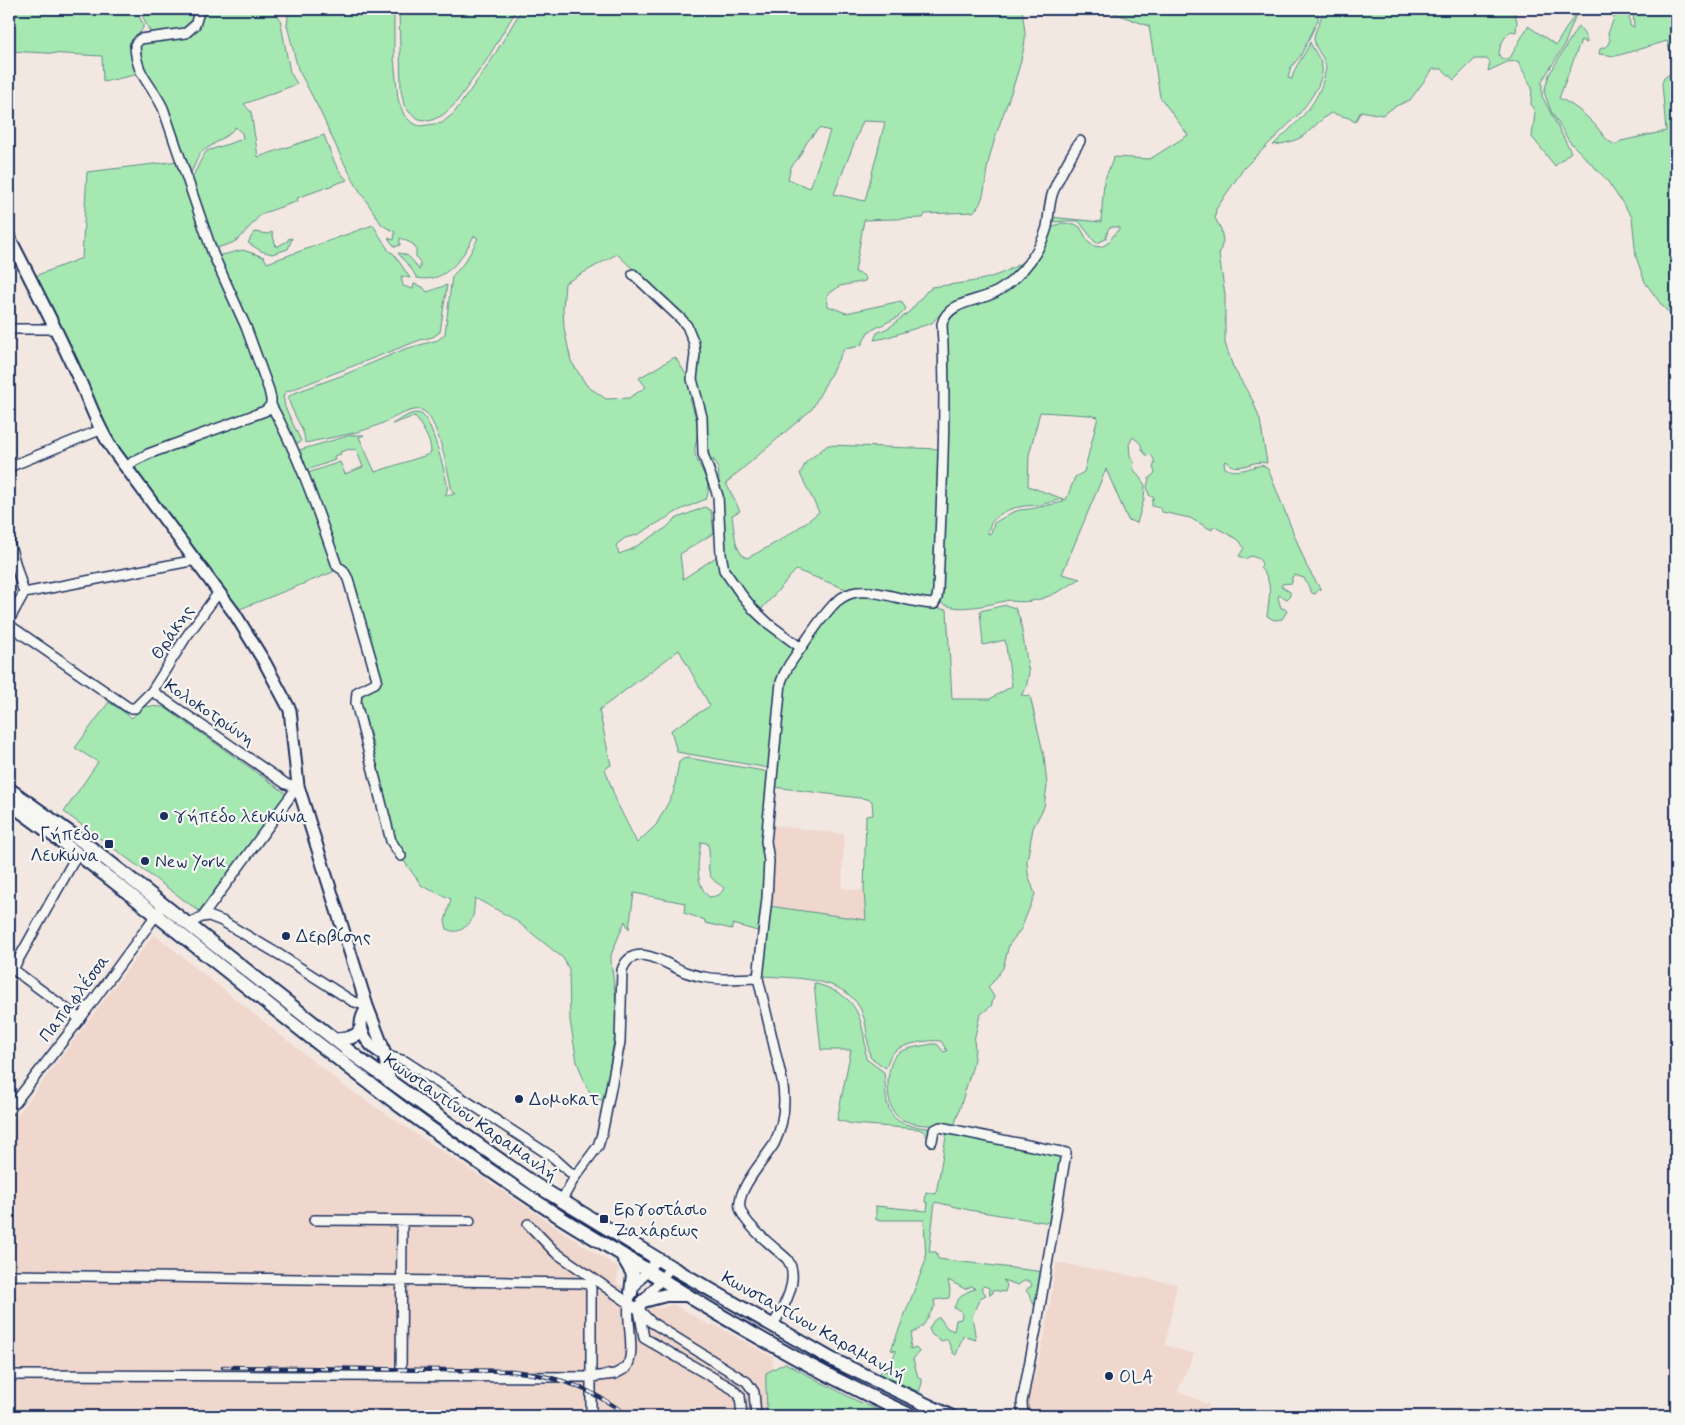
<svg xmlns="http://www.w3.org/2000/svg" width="1685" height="1425" font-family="Mynerve,sans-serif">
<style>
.built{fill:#efd7cd}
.green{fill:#a6e8b2;stroke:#608c88;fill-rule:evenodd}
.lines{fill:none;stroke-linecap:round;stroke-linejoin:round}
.minor-casing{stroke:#1b2f5e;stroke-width:12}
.tertiary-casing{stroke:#1b2f5e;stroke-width:15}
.secondary-casing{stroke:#1b2f5e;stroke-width:16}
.minor{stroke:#f6f6f2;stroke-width:9}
.tertiary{stroke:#f6f6f2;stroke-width:11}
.secondary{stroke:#f6f6f2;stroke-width:12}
.rail-casing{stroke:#1b2f5e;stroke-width:4.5}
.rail{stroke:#f6f6f2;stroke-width:2.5;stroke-dasharray:8;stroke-linecap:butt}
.poi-dot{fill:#1b2f5e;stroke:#f6f6f2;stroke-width:2}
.labels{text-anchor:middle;stroke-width:4.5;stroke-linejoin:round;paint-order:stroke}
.street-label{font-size:18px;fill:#1b2f5e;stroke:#f6f6f2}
.poi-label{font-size:18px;fill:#1b2f5e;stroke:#f6f6f2;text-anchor:start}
</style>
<rect width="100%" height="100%" fill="#f3e8e1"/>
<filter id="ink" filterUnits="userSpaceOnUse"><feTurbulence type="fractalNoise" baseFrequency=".02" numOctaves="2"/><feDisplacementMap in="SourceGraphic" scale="10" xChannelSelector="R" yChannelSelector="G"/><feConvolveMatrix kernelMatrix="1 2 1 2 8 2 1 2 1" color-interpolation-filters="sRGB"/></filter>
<g filter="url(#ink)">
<path class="built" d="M771,825l73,9 -2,54 22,3 2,30 -97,-15 5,-56 -4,-5z
M154,934l193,154 271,180 -1,15 40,26 16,-5 38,22 2,-2 60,33 -2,59h-762v-290z
M1060,1263l117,21 -12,61 29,9 -16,37 31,14 -5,11h-174l-3,-6v-5l18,-71 11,-70z"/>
<path class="green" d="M17,9h181c-11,27 -19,23 -45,25l-4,-4 -9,-20h-4l7,14v4l-8,11 4,35 -36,8 -1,-26 -93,-5v-36h7z
M203,9h71l6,10 10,53 7,12 -53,20 7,8 7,45 66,-22c6,16 10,32 23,45l-50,18 1,3 -37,13 -22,25 -7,4 -15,5 -5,-6 -21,-62 12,-24 4,-5 36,-12 -1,-6 -7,-6 -6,7 -29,19 -11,24 -48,-108 -4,-22 3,-5 45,-5z
M289,9h105v49l4,41 6,16 8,8 8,3 22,-3 12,-10 35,-49 33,-55h500c1,12 5,26 2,38 -8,42 -29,80 -37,122 -2,14 -2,34 -14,43l-48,2 -2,4 -59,2 -9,52 8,3 3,4 -1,2 -25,5 -13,9 1,11 18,7 55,-12 5,8 -8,8 -30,15 -6,12 -6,3 -12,2 -32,60 -86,74 14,28 -8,4c2,12 2,38 15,43 27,-13 49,-27 72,-46l-19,-38 6,-12 22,-17 113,4 -3,24 -2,118 -1,6 -6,5 -61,-11h-17l-55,-21 -37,42 -18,-20 -17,-26 -6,-101 -5,-6 3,23 -11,-26v-30l-10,-42 2,-42 -2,-7 -12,-19 -66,-62 -52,29 -2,25 1,20 7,33 16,25 19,13 23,-1 17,-11 -7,-9 36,-21 12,19 3,-2 1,13 3,8 -4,4c3,10 7,20 8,31 0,8 -4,16 -3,24 4,15 19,30 11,45l-26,11 -43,25 -12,3 -9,7 3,9 11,-4 36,-22 9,-9 30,-12 6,4 3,22 -34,21 3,25 36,-24c3,26 23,48 41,65 10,10 32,16 33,31l-15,31 -7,84 -2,2 -92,-16 -6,-22 39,-24 -31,-56 -80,60 12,55 -6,4 12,34 20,40 19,-18 17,-31 6,-32 4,-3 5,-1 76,13 5,3 -7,65 4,31 -5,62 -28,-8 -1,5 -27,-6v-3l-21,-7 1,-10 -51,-10 -5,36 -4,-8 -14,34v7l5,38v29l-9,52 1,11 -2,10 -12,-5 -7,-9 -10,-26 -7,-41 -1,-52 -6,-11 -49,-39 -39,-21c-2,14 1,23 -13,31 -5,3 -10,3 -15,0l-2,-8 6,-22 -29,-13 -29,-40 -9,-23 4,-2 -19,-71 5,-3 -16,-54 23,-11v-7l-32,-100 -9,-10 -35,-91 35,-12 5,12 18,-7 -7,-18 -5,1 -1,-1 -10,3 1,2 -7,2 1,4 -25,9 -7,1 -7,-19 55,-16h13l-5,2 16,35 52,-17 4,-3c0,-13 -10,-26 -16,-36l-23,8c8,-4 20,-14 29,-10 10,4 24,59 26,70 1,4 0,8 -2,12l10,-2 -3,-3c-4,-19 -13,-67 -27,-79 -9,-8 -33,7 -42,11 -24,11 -51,14 -78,20 1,-13 -14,-30 -17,-46l6,-4 52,-19 59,-25 33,-9 7,-6 7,-58c12,-11 19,-23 26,-38l-4,-2c-12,22 -28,48 -57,42l-5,-8 -14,-17c12,1 15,8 21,17l1,-1v-6l-4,-7v-7l-3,-5 -13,-6v7l-5,2 -7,-9 6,2 1,-8 -13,-7 -26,-40 -15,-28 -22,-48 -21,-40 -11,-44zM863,121l22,1 -20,79 -31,-7zM819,128l11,3 -20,57 -22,-9 3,-12 8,-10 8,-15zM701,842l6,1c6,11 -2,24 4,34 3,5 9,7 13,11 -3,7 -7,8 -15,9 -15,-14 -11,-36 -8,-55z
M399,9h118l-31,52 -31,43 -12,11 -13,6 -11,-2 -9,-6 -6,-8 -3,-15z
M1103,9h215v11l-17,35 -10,12 -3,11 4,1c3,-16 13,-22 18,-37 3,8 11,17 12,25 2,16 -15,37 -24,48l-54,53 -28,41 -1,9 6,11 2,12 -4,14 6,40v48l8,24 20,34 7,19 7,43c-15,-4 -23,8 -37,2l-3,-4 -3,1 1,6c12,7 25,-1 37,-3l6,4 39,98 14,23 -2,-1 -4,5 -3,-1 -8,-15 -9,-3 -3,2v6l-10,1 -1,2 9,6v4l-3,3 -8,-4 -1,3 3,10 4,1 2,2 -5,8 -8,1 -7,-4c2,-18 7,-35 -7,-48l2,-3c-1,-6 -5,-7 -11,-9l-6,3 -6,-3 5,-8 -5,-8 -24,-13h-2l-1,3 -22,-12 -28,-6 -2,-4 -8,-2v-5l2,-3 -5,-3 -2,-8 2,-9 6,-5 -2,-6c3,-5 1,-9 -3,-13l-2,2c-5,-3 -6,-6 -7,-12l-8,-7 -4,7 1,12 4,6 -1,6 12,17 -1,14 -7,24 -9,-3 -22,-51 -44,105 18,5c-23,14 -42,26 -69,22l-2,-1c-18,4 -54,14 -69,2l6,-278 7,-12 44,-18 42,-43 12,-23 10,-5 14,1 5,3 9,16 5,3 7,1 7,-4 9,-12 2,-1v-3h-8l-3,2 -2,10 -9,4 -3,-2 -15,-20c-10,-1 -19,1 -29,1v-5l51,5 3,-41 10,-24 36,2 38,-24 -28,-38 -11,-71zM1040,412l49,3 9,2 -14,55 -9,5 -9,23 -38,-14 1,-31zM1063,499v3l-33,7 -11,1 -8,3 -17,10 -3,10 -3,1c0,-15 17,-25 31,-27 8,-2 16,-1 24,-3 6,-1 13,-4 20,-5z
M1322,9h194l-2,2 3,10 -1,11 -5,-1c-7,6 -12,15 -12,24l3,4 8,-1 18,-32 28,19 22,-36 -14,37 -22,35v15l29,56 -16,14 -23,-29 3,-24 -4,-9 1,-16 -14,-27 -11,1 -19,9 2,-8 -3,-4h-12l-21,21 -12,-11h-9l-23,31 -14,6 -14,9 -21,-4 -6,11 -6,-4 -18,-5c-12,7 -21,19 -31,25 -8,4 -18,6 -27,7 21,-20 43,-37 51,-67 0,-4 2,-7 2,-11 -1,-10 -12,-18 -12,-29 1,-10 9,-18 8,-29z
M1616,9h13l1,17 4,1 -1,-18h43v307l-4,-1 -9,-8 -18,-25 -9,-25 -4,-40 -26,-38 -37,-38 -18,-30 -7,-19 5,-17 29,-49 7,9 2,8 -6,-3 -22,58c13,6 25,15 35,26 8,8 11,17 22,21l5,-4 45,-10 -4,-48 2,-5 9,-6 1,-6 -7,-25 -51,15 -17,-2 1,-5 7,-3 3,-6 -2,-7c2,-3 8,-20 8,-24z
M179,161l88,230 1,14 -130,54 -11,2 -17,-26 -75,-159 47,-18 5,-86z
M373,225l16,26 5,3 16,24 -9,-2 2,10 10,3 1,-5 9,3 4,5 20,-7 -7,47 -7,5 -13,3 -134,52 -3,4 2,11 16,34 -1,2h-8l-19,-37 -54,-148 3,-4v1l21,-5 21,7 3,6z
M254,232l14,2 4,-2 4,15 12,-6v-2l4,-1 -4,11 -16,5 -11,-3 -13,-8z
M1025,260l-8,13 -19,17 -45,15 -11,7 -10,11 -47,15 -11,2 3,-7 13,-6 20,-16 17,-20 4,-2v-2c37,-5 63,-5 94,-27z
M267,415l6,1 19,35 43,118 -2,3 -93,37 -104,-136v-7l35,-16z
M871,595l76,15 5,89h38l22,-13 -7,-46 -22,5 -3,-34 26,-6 9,3 5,11 9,54 -3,15 -5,7 9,1 14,60 3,30 -3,21 -11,21 -6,33 1,13 7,20 -14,35 -12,16 -6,23 -10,14 -5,5 6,10 -3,9 -11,9 -6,25 1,9 -2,16 -19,62c-17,-3 -41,1 -56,-10 -13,-10 -13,-50 -2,-62 6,-7 27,-9 36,-11h5l7,8 3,-1 -6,-10c-11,-2 -37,3 -46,10 -6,4 -7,11 -9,17l-16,-11c-3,-15 -2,-34 -10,-49 -17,-32 -69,-30 -99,-32l8,-70 97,14 -2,-29 2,-75 7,-1 -1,-14 -5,-2 -93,-12 8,-93 5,-19 45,-64 16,-14z
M109,702l23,16 12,-12 20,1 123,87 -88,117 -135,-99 34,-50 -23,-14z
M814,983c36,11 46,23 51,60 1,6 0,11 1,16l18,13c1,7 1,15 2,23 3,32 22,30 48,34l-3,7h-5l-1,-4 -6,-3 -66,-5 -16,-4 14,-70h-30z
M947,1131l113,24v6l-10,62 -81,-13 -34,-8 -6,50h7l2,7 107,13 -7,33h-4l-5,-11 -3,-3 2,-3 4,-2 -2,-5h-6l-6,4 -15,-5 4,5 -2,7 -13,-2 1,3 -3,2 -1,-7 -5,-2 -3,2 5,7 -6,3 -8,18 4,24 -13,-4 -7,19 -3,-2 -6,-14 -5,2 -10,-6 -3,-6c3,-5 5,-12 11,-11l7,10 7,3 2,-11 5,-1 1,-4 -2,-5 -6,-2c3,-10 10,-16 21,-19l-3,-3 -7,3 -17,-9 2,10 -1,8 -15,2 1,6c-8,10 -9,22 -23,27l-2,16 6,-2 3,5 -6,7 5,18 4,2v4l-3,9 -39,-18 2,-4 5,2 9,-21 -5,-1 35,-90 -2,-40h-48v-14l51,5 1,-8 -3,-1 1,-10 10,2z
M785,1363l70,37 37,16h-126c2,-14 -1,-28 0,-43z"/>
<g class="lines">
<defs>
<path id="minor" d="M633,274l48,45 6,7 7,17 1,11 -3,25 10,38 1,37 15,42 3,58 3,16 17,24 13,16 15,14 32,24
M9,329h46
M271,405c28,50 47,107 66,161l6,4 5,9 29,100 -2,4 -18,9 -1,11 35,138 10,15
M9,467l91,-37
M126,468l8,-7 14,-7 117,-43 6,-6v-6l-2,-9 -23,-63 -33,-73 -50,-146c-12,-25 -27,-32 -28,-63l5,-6 46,-6 9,-8 5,-16
M9,542l15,51 -15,27
M24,593l172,-33
M9,625l120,83h6l17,-17 134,93 6,2h6
M152,691l34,-54 33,-45
M202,917l7,-1 13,5 58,34 72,46 15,5
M188,924l14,-7 96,-131
M10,967l70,52
M13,969l65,-116
M385,1055l20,6 149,97 21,19
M9,1110l71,-91 79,-108
M932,1141l2,-11 6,-3 126,26 -29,171 -15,78 1,14
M561,1201l14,-24 23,-31 4,-12 18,-92 2,-72c11,-30 44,-6 63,2 6,2 12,4 19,5 17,4 36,1 54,1
M314,1220l156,1
M528,1224l27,28 84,58 12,12 96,60 7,10 2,24
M671,1267l-28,34 -4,9 5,28 89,51 7,7 2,20
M9,1275l573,8 6,1 3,4v128
M773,1325c11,-18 28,-47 14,-66 -13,-12 -43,-34 -47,-51 -4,-18 25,-49 34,-64 10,-20 12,-42 8,-64l-24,-102 9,-80 2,-37 -3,-20 1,-9 14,-150c4,-13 12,-23 20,-34 11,-16 21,-32 35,-46 6,-5 13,-9 21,-10 25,-2 51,11 77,12l3,-6 1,-8c3,-88 9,-177 4,-266 6,-23 36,-22 54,-32 8,-4 15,-10 21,-16 14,-14 25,-31 30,-49 2,-12 2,-24 6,-35 7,-18 17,-35 27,-51
M9,1375l582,2 24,-3 11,-6c12,-17 -3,-54 5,-74 4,-11 19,-26 26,-35
M401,1376l1,-155"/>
<path id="tertiary" d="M9,237c23,45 47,91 68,138 13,27 21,55 39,79l119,160 30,49 25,47 8,76 69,220 15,39 3,10
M367,1006c-1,4 -4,8 -5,12 -5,15 10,31 23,37"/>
<path id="secondary" d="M9,789l85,61 264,208 101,73 77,54 135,82 160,92 119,57
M9,803c135,97 261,207 395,306 52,38 104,75 159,110 32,20 66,39 98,60 81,51 164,97 251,137
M335,1040c10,-2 22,-1 26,-12
M385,1055l4,26
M623,1257l10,17 -2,19
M643,1301l23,-6h19"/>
</defs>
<use href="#minor" class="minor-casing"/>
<use href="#tertiary" class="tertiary-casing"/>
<use href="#secondary" class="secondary-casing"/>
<use href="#minor" class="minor"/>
<use href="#tertiary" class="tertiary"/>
<use href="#secondary" class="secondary"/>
<defs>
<path id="rail" d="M223,1367l290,4c49,6 76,17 116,45"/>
</defs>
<use href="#rail" class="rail-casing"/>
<use href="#rail" class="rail"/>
</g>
</g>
<g class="poi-dot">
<circle cx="164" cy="816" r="5"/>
<rect x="104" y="839" width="10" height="10" rx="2.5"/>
<circle cx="145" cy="861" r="5"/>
<circle cx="286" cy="936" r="5"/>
<circle cx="519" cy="1099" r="5"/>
<rect x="599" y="1214" width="10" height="10" rx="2.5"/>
<circle cx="1109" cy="1376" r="5"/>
</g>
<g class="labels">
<g class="street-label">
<text transform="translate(172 632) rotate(-56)" y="6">Θράκης</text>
<text transform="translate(210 712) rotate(34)" y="6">Κολοκοτρώνη</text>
<text transform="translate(74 998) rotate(-53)" y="6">Παπαφλέσσα</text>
<text transform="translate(471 1117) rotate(35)" y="6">Κωνσταντίνου Καραμανλή</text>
<text transform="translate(814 1326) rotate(29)" y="6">Κωνσταντίνου Καραμανλή</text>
</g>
<g class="poi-label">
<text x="174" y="822">γήπεδο λευκώνα</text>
<text x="99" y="840" text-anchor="end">Γήπεδο<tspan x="99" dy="21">Λευκώνα</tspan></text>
<text x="155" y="867">New York</text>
<text x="296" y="942">Δερβίσης</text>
<text x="529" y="1105">Δομοκατ</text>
<text x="614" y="1215">Εργοστάσιο<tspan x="614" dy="21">Ζαχάρεως</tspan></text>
<text x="1119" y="1382">OLA</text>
</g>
</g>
<rect width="1685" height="1425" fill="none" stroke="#f6f6f2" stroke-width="30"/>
<rect x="15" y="15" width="1655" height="1395" fill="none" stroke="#1b2f5e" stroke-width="2" filter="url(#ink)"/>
</svg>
